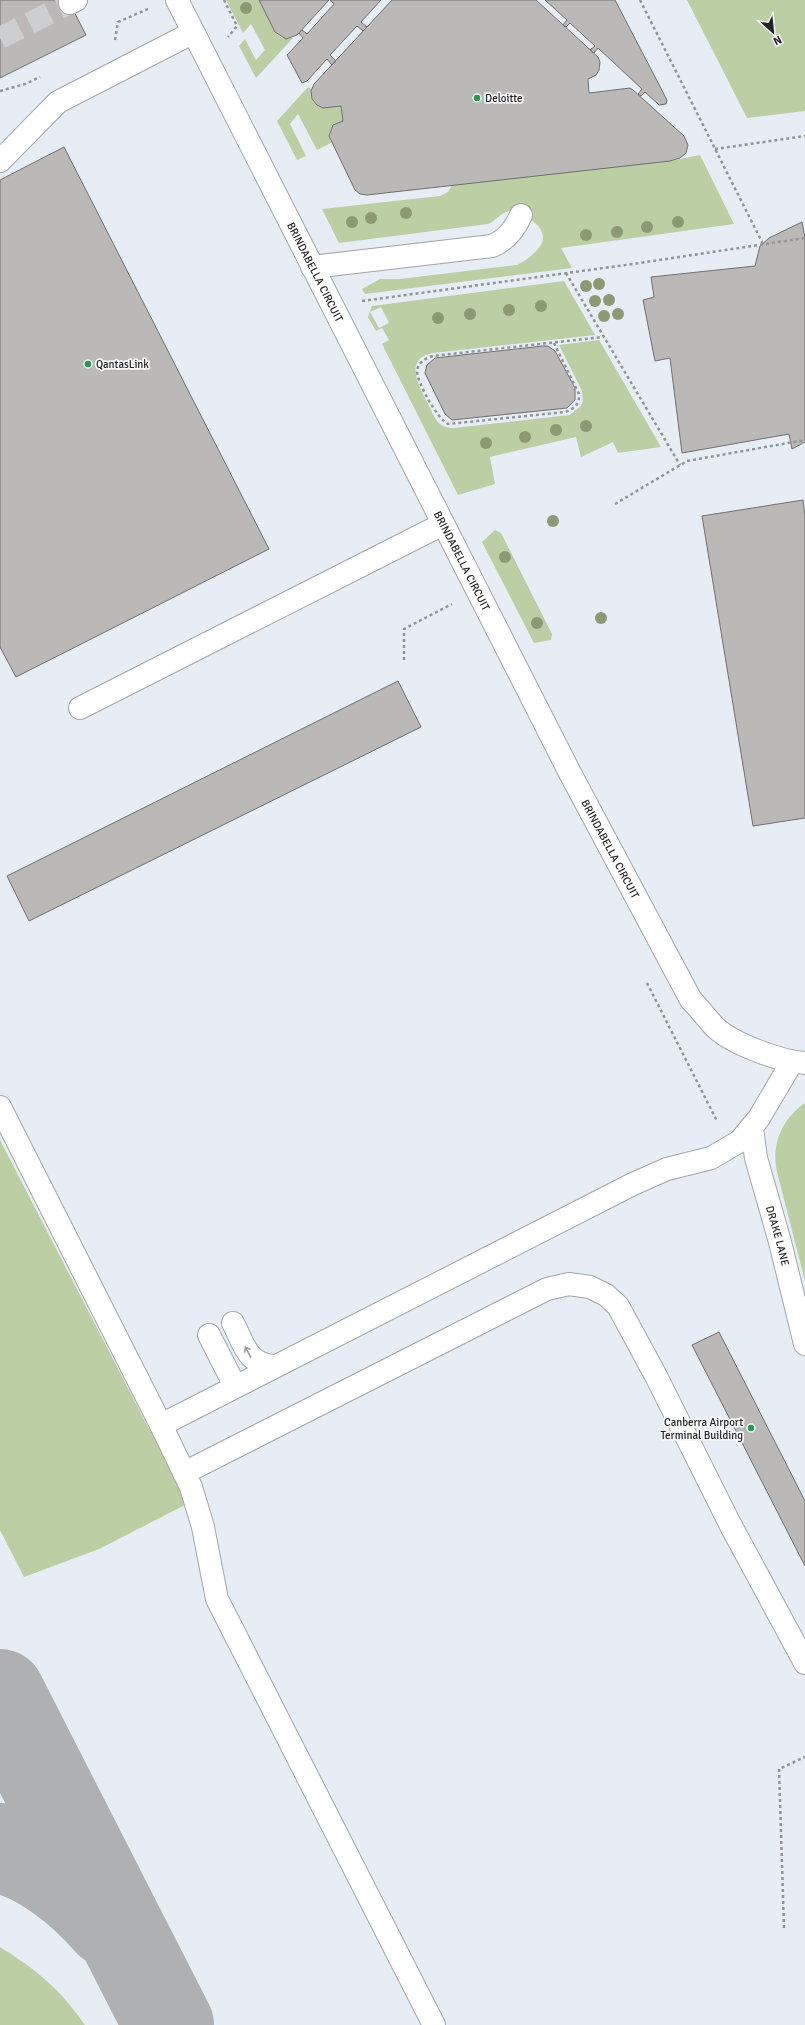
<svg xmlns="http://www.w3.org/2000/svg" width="805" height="2025" font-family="Signika,sans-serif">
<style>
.built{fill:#e6edf5}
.green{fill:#bbcea4;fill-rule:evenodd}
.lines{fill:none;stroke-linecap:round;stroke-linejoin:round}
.taxiway{stroke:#afb0b2;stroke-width:90}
.building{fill:#bbb9b7;stroke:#716f6e}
.minor-tunnel{stroke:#cccecf;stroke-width:22;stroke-dasharray:22 11;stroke-linecap:butt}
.minor-casing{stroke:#a3a5a7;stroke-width:24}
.path{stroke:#939495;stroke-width:2.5;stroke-dasharray:3 3;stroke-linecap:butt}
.minor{stroke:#fff;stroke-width:22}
.tree{fill:#8c9a73}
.oneway{stroke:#9c9c9d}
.poi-dot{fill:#2a964f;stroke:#f6f8fa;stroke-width:1.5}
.labels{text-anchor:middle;stroke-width:3.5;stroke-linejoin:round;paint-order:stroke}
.poi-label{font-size:11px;fill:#242425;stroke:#f6f8fa;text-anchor:start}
.street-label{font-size:11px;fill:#242425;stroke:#f6f8fa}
</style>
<rect width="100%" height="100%" fill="#f6f8fa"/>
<path class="built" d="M0,0h805v2025h-805z"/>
<path class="green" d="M226,0h33l18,34 6,4h10l-37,40 -17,-32 6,-7 11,21 9,-10 -14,-26 -8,9z
M687,0h118v111l-58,7z
M308,87l3,2c-3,20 16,18 30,17l2,15c-11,3 -16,10 -12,22l-14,7 -19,-36 -8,10 16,32 -9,4 -20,-39z
M700,155l34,69 -173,24 11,20 -207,26 -3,-5 18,-10h20l117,-14c6,-3 11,-6 16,-11 25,-21 -2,-38 -24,-43 -9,2 -13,10 -21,13l-149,19 -17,-34 118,-13 8,-4 4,-7 218,-24z
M564,281l31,54 -162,18c-30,5 -14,33 -6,49 4,7 7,17 13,22 4,3 8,4 14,4l116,-13 11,-9 2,-5 -1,-10 -23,-46 40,-5 62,107 -43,6 -5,-11 -32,15 -5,-20 -86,20 5,27 -37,11 -76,-151 7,-4 -7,-12 -6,3 -8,-14 4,-11zM381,307l8,16 -10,5 -9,-16z
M495,530l6,3 51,101 -1,6 -17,3 -52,-101z
M805,1103v178l-28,-109c-6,-28 5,-53 28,-69z
M0,1140l148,287 39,70 -2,8 -86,44 -75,28 -24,-47z
M0,1947c37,23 60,42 85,78h-85z"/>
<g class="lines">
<path class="taxiway" d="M0,1694l169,331
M0,1848c41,9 82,43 109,74"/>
</g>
<path class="building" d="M0,0h68l18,35 -86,43z
M259,0h70l-32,35 -11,4 -11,-7z
M330,0h51l-20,22 6,5 -4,4 -6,-5 -27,29 6,6 -4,4 -5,-6 -20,22 -5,2 -15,-28 16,-17 -4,-5 3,-3 5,4 27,-30z
M392,0h144l62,57 2,5 -1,8 -3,5 -8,4 1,14 41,-5 3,2 51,46 4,9 -2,8 -6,5 -10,3 -303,34 -7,-1 -5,-4 -26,-54 4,-11 10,-4 -2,-15 -18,2 -6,-3 -5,-6 -1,-8 3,-7z
M545,0h70l52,100 -1,4 -7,1 -14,-13 -4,4 -3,-2 4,-5 -44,-41 -4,5 -4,-3 5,-4 -25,-23 -4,4 -3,-2 4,-5z
M64,147l205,402 -253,128 -16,-30v-467z
M802,222l3,16v204l-13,7 -3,-15 -107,19 -12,-95 -15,3 -12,-61 11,-3 -3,-20 104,-11 5,-20 9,-8z
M543,346h5l7,5 20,37v12l-8,8 -115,12 -7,-6 -20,-41 2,-8 8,-7z
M803,500l2,16v302l-52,8 -51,-310z
M398,681l23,46 -392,194 -22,-45z
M719,1332l86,169v65l-113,-221z"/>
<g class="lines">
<path class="minor-tunnel" d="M0,38l70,-35"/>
<defs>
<g id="minor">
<path id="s1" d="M177,0l393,773 121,227c9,9 16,19 25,28 17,16 66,34 89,35"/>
<path d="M70,3l6,-3"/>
<path d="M0,161l58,-59 134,-69"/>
<path d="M312,267l180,-21c15,-6 23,-17 29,-31"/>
<path d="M80,708l363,-184"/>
<path d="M0,1107l161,318 30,62 12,40 14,72 217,426"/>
<path id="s2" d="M752,1128l4,30 24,84 25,102"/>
<path d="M233,1323c11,21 14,42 42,43"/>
<path d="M209,1335l26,51"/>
<path d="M161,1425l472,-241 34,-15 44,-11 29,-17 19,-23 33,-56"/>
<path d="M184,1473l363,-184 22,-5 21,3 16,8 12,11 38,70 74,148 75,139"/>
</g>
</defs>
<use href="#minor" class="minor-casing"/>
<path class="path" d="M224,0l13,26 -9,11
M640,0l123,244
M115,40l3,-18 32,-14
M0,91l25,-7 15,-7
M715,149l90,-13
M566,273l114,192
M362,301l271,-37 172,-26
M554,343l25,51c1,10 -5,15 -14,18l-117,12c-10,-4 -32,-43 -31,-54 2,-8 9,-12 16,-14l170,-19
M615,504l72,-43 118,-21
M404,660v-31l48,-25
M647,983l70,138
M784,1928l-5,-159 26,-12"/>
<use href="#minor" class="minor"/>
</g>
<g class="tree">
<circle cx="246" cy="8" r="6"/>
<circle cx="406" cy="213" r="6"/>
<circle cx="371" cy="218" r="6"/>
<circle cx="352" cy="222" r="6"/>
<circle cx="678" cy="222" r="6"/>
<circle cx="647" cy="227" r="6"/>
<circle cx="617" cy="232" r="6"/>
<circle cx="586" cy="235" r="6"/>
<circle cx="599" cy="284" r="6"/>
<circle cx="586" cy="286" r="6"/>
<circle cx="609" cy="300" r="6"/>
<circle cx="595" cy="301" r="6"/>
<circle cx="541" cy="306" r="6"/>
<circle cx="509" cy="310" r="6"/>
<circle cx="470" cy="314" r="6"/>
<circle cx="618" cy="314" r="6"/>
<circle cx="604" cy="316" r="6"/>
<circle cx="438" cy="318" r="6"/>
<circle cx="586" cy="426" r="6"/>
<circle cx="556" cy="430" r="6"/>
<circle cx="525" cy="437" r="6"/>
<circle cx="486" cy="443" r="6"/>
<circle cx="553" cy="521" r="6"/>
<circle cx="505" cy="557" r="6"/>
<circle cx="601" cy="618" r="6"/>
<circle cx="537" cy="623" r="6"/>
</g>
<defs><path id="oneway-shaft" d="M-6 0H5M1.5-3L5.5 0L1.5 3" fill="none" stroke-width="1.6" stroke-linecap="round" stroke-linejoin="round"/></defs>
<use class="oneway" href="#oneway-shaft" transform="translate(248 1352) rotate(-118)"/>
<g class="poi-dot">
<circle cx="477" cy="98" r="4"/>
<circle cx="88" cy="364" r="4"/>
<circle cx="751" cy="1428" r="4"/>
</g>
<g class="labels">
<g class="poi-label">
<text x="485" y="102">Deloitte</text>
<text x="96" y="368">QantasLink</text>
<text x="743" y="1426" text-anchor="end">Canberra Airport<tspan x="743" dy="13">Terminal Building</tspan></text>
</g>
<g class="street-label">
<text dy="4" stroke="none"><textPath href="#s1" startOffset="305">BRINDABELLA CIRCUIT</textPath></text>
<text dy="4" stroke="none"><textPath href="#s1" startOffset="629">BRINDABELLA CIRCUIT</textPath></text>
<text dy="4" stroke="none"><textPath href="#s1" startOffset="953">BRINDABELLA CIRCUIT</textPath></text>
<text dy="4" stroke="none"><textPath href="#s2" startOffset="111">DRAKE LANE</textPath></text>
</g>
</g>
<g transform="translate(773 32) rotate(153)" stroke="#f6f8fa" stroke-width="3" paint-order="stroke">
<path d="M0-3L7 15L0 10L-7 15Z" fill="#242425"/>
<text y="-6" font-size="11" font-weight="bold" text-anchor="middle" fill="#242425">N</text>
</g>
</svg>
